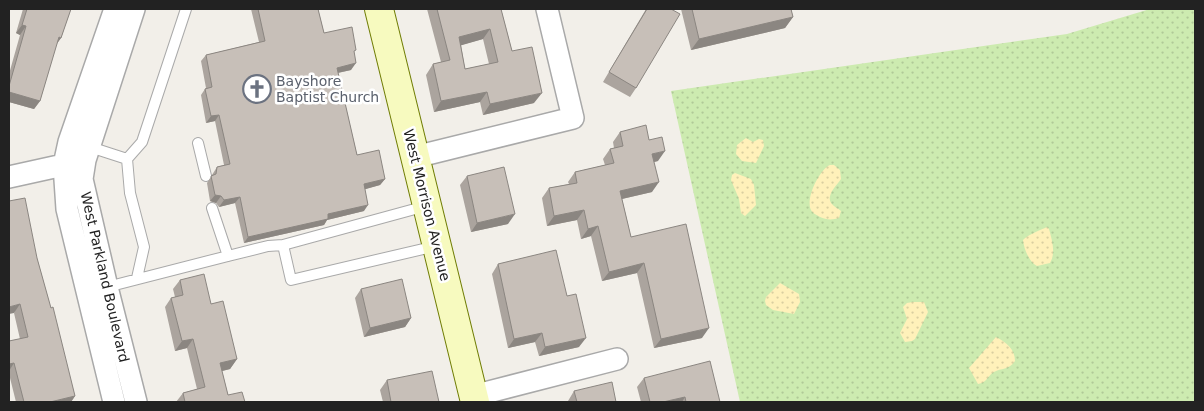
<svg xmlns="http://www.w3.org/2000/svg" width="1204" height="411" font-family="'DejaVu Sans',sans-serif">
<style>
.grass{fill:url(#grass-dots)}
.sand{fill:url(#sand-dots)}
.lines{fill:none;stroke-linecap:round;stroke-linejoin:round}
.lane-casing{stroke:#a9a9a9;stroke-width:12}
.street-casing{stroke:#a9a9a9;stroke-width:24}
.secondary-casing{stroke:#707d05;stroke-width:30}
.lane{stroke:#fff;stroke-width:10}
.street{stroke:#fff;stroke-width:21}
.secondary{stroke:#f7fabf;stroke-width:28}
.wall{fill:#aba49e;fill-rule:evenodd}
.shaded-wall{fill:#8b8681}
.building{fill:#c7bfb8;stroke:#8b8681;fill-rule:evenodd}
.labels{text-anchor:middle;stroke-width:5;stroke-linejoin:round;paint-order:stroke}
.worship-label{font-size:14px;fill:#5b616d;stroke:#fff;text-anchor:start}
.street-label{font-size:14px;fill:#222;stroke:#fff}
</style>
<defs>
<pattern id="grass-dots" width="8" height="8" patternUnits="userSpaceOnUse" patternTransform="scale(1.25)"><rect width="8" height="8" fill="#cdebb0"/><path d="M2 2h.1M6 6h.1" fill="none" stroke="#b0c997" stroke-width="1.8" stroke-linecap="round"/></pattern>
<pattern id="sand-dots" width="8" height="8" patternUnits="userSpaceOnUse" patternTransform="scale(1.25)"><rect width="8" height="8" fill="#fff1ba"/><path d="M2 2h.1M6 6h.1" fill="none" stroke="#dacea0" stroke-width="1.8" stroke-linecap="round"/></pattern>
</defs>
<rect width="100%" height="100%" fill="#f2efe9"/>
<path class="grass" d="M1150,9h45v393h-455l-69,-311 396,-57z"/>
<path class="sand" d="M746,138l7,4 6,-3 4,1 1,6 -8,17 -14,-2 -6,-7 1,-9z
M830,165h4l6,5 1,9c-4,6 -15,16 -10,24 3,4 7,5 10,8l-2,7c-6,2 -13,2 -19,-1 -3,-2 -8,-4 -9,-7 -6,-12 9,-41 19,-45z
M735,173l16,6 3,6 2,20 -11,11 -4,-3 -2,-14 -8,-19 1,-5z
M1047,227l2,2c3,11 7,24 1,34l-13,3c-8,-4 -13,-17 -14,-26 4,-5 18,-10 24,-13z
M780,283l19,11 1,8 -6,12 -21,-4 -7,-5 -1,-4 1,-4z
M913,302h11l4,10 -13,27 -3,2 -7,1 -5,-9 7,-14 -4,-12 4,-4z
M996,337c10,5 19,12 19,24 -6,9 -14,7 -21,11 -7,4 -7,11 -16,12l-9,-16z"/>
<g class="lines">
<defs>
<path id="lane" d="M198,143l8,33
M90,147l37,12
M212,208l16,48
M283,245l8,35 145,-34
M137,278l7,-31 -14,-54 -3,-34 15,-17 44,-133
M107,287l121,-31 40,-10 15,-1 143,-39"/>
<path id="street" d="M134,9l-49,151 -3,19 25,108 29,115
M415,157l158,-39 -26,-109
M9,177l68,-15
M473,396l144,-37
M114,402l-47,-193 -3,-44 5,-23 46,-133"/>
<path id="secondary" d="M379,9l96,393"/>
</defs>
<use href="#lane" class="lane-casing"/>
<use href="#street" class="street-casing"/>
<use href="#secondary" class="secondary-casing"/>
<use href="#lane" class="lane"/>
<use href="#street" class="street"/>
<use href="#secondary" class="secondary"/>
</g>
<path class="wall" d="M23,9h48l-10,29 -5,7 -16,56 -6,8 -25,-7v-28l11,-39 -4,-2z
M251,9h67l6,24 30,21 -3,16 -13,3 19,82 28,24 -5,6 -15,4 -1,22 -37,9 -3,5 -80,18 -9,-40 -16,4 -3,-4 -6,-2 -3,-18 10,-16 7,-2 -9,-44 -9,2 -5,-28 4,-6 1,-1 -5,-27 5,-6 53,-13z
M427,9h74l11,42 22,52 -51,12 -3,-13 -46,10 -8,-37 7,-11 8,-2zM483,39l6,25 -24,5 -4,-24z
M646,9h25l-35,79 -6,9 -27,-15z
M681,9h110l2,8 -8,11 -94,22z
M620,132l29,8 9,21 -4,1 -2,30 -30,7 9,38 71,101 -48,10 -17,-75 -35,8 -11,-45 -10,3 -4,-19 -30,6 -5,-28 7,-10 20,-4 -1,-2 7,-10 30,-7 -2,-6 7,-10 4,-1 -1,-6z
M467,176l41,48 -37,8 -11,-47z
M37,258l38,138 -4,6h-55l-7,-28v-33l11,-2 -6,-26z
M498,264l81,83 -40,9 -4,-14 -27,6 -16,-74z
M180,280l31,24 26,55 -7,10 -8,2 6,24 17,7h-69l7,-9 14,-4 -10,-41 -12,3 -10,-44 6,-9 4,-1 -2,-8z
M361,289l50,29 -6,9 -41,10 -9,-39z
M644,378l76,24h-79l-4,-15z
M387,380l52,22h-56l-3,-12z
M574,391l42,11h-48v-1z"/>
<path class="shaded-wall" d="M793,17l-8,11 -94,22 8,-11z
M22,25l4,1 -6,9 -4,-2z
M490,29l-7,10 -31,9 7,-11z
M59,37l2,1 -6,8z
M356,63l-5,7 -19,4 5,-6z
M9,92l31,9 -6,8 -25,-7z
M487,92l-7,10 -46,10 7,-11z
M542,93l-8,10 -51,12 7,-11z
M219,115l-4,6 -9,2 5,-7z
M665,151l-7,10 -13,3 7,-10z
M385,179l-5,6 -21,6 5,-7z
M659,182l-7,10 -39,9 7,-10z
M215,195l6,1 -5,7 -6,-2z
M240,197l-5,6 -16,4 5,-7z
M368,205l-4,6 -37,9 -3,5 -80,18 4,-6 80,-23z
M584,210l-7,10 -30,6 7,-10z
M515,214l-7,10 -37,8 6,-9z
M598,226l-7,10 -10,3 7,-10z
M644,263l-7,10 -35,8 7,-9z
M20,304l-6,9 -5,1v-7z
M411,318l-6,9 -41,10 6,-9z
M709,328l-7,10 -48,10 7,-9z
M542,333l-7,9 -27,6 6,-9z
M586,338l-7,9 -40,9 6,-9z
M193,339l-6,9 -12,3 7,-10z
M237,359l-7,10 -16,4 6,-10z
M14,363l-5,8v-7z
M75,396l-4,6h-21z
M685,397l-3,5h-19z"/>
<path class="building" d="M27,9h44l-10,29 -2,-1 -19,64 -31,-9v-6l17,-60 -4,-1z
M258,9h60l6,24 28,-6 4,23 -2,1 2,12 -19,5 20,87 22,-5 6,29 -21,5 4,21 -40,9v5l-80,18 -8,-40 -16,3 -3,-4 -6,-1 -4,-19 5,-2 1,-7 13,-3 -11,-49 -8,1 -6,-27 7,-2 -6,-32 59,-14z
M437,9h64l11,42 20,-4 10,46 -52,11 -3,-12 -46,9 -8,-37 17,-4zM490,29l8,33 -33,7 -6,-32z
M647,9h24l9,5 -44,74 -27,-16z
M692,9h99l2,8 -94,22z
M646,125l3,15 13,-3 3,14 -13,3 7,28 -39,9 11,46 55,-13 23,104 -48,11 -17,-76 -35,9 -11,-46 -10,3 -4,-19 -30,6 -5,-28 28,-5 -2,-11 39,-9 -4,-14 13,-3 -3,-14z
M504,167l11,47 -38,9 -10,-47z
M25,198l12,60 14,50 2,-1 22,89 -25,6h-26l-10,-39 -5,1v-23l19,-4 -8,-33 -11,3v-106z
M556,250l11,46 9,-2 10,44 -41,9 -3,-14 -28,6 -16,-75z
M204,274l7,30 12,-3 14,58 -17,4 8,32 14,-3 3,10h-60l-2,-9 22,-6 -12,-48 -11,2 -11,-43 12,-3 -3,-15z
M402,279l9,39 -41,10 -9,-39z
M710,361l10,41h-34l-1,-5 -22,5h-13l-6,-24z
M432,371l7,31h-48l-4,-22z
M612,382l4,20h-39l-3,-11z"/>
<defs>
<symbol id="church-ring" viewBox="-11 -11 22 22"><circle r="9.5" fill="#fff" stroke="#6b7280" stroke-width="1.5"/><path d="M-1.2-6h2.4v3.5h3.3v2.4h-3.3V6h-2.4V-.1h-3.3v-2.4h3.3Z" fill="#6b7280"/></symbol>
</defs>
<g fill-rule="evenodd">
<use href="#church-ring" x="241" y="73" width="32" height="32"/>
</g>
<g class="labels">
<g class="worship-label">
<text x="276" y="86">Bayshore<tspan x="276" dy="16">Baptist Church</tspan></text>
</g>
<g class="street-label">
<text transform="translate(427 205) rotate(76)" y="5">West Morrison Avenue</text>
<text transform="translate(105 277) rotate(77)" y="5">West Parkland Boulevard</text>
</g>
</g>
<rect width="1204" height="411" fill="none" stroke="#222222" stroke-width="20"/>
</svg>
